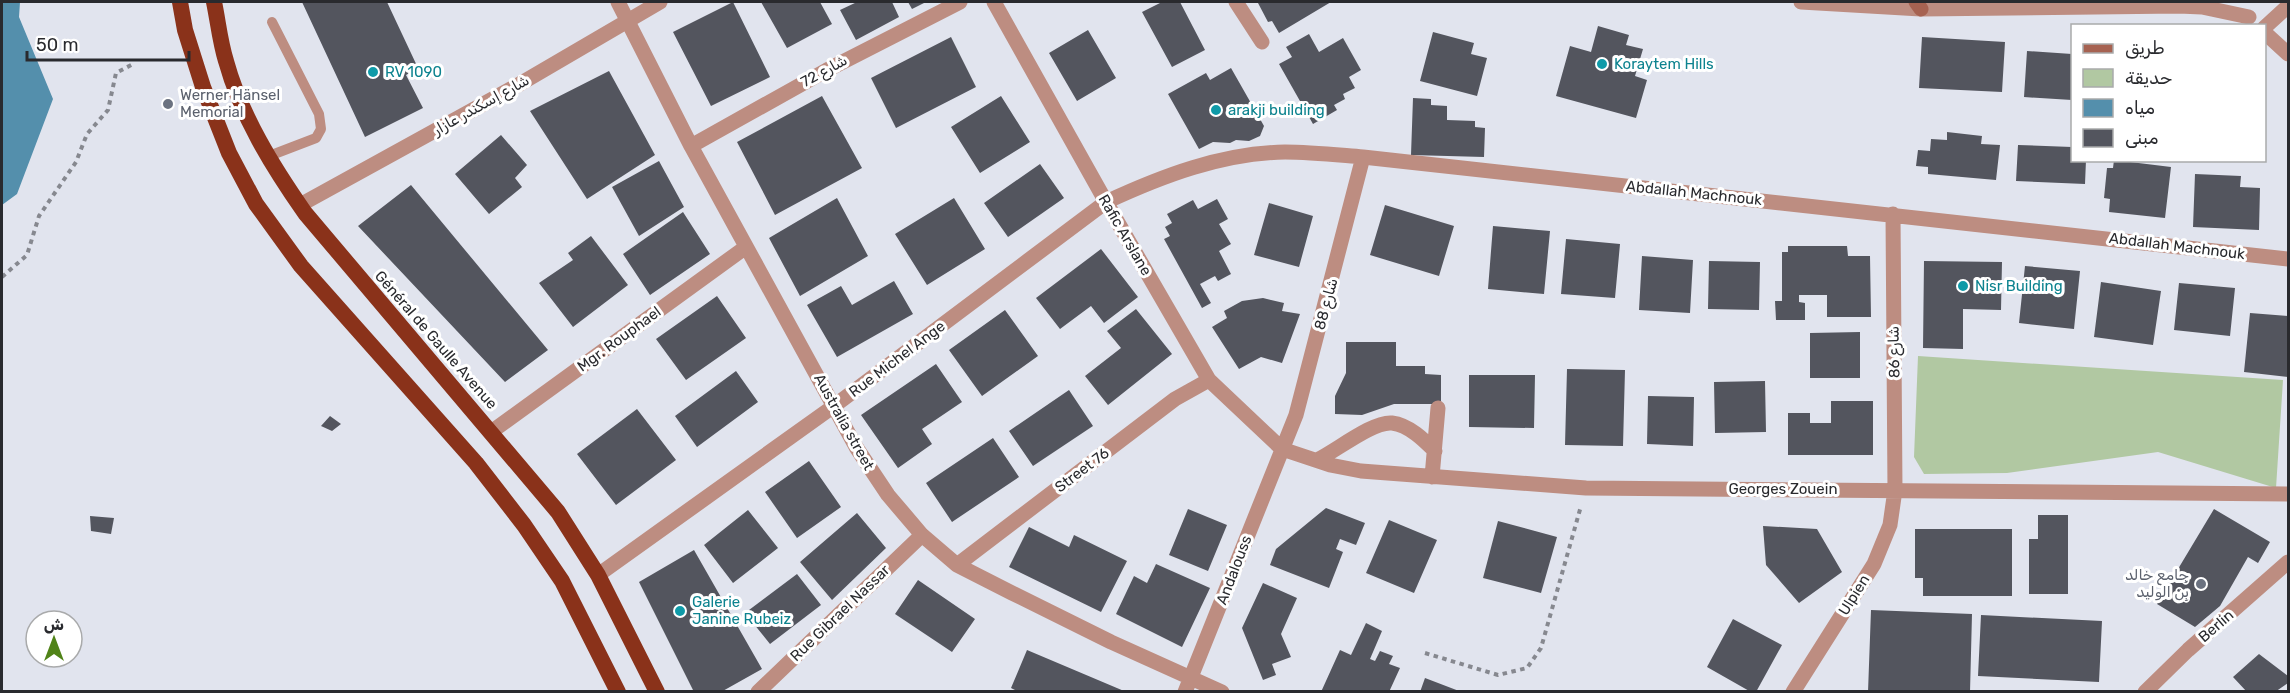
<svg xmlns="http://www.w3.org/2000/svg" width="2290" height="693" font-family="Rubik,Cairo,sans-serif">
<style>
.green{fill:#b1c8a2}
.water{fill:#548fac}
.building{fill:#53555e}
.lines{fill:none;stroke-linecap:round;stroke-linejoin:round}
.path{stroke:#86888f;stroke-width:4;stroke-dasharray:4.5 4.5;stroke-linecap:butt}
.service{stroke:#bd8d81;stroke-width:10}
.minor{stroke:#bd8d81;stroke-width:15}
.secondary{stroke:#a66251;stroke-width:15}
.trunk{stroke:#8a321a;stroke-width:16}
.culture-dot{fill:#0f9aa8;stroke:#fff;stroke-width:2}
.worship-dot{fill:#6b7280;stroke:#fff;stroke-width:2}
.labels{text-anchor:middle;stroke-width:6;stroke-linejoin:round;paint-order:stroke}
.culture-label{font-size:15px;fill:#0d838f;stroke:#fff;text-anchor:start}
.street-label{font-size:15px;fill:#292a2e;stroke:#fff}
.worship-label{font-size:15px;fill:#5b616d;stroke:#fff;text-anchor:start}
</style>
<rect width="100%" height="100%" fill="#e1e4ee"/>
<path class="green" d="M1918,356l365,24 -7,108 -118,-36 -151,21 -83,1 -10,-17z"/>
<path class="water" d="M2,2h18l-1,15 34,82 -36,95 -15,11z"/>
<path class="building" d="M302,2h85l31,66 -12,7 17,33 -58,29z
M733,2l37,75 -59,29 -38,-74z
M761,2h59l12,22 -45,24z
M857,2h35l7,15 -43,23 -16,-30z
M908,2h18l-14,7z
M1162,2h18l25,48 -33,17 -30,-55z
M1261,2h70l-52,31 -7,-12 -4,1 -10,-19z
M1598,26l31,9 -3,10 17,4 -8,27 12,4 -11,38 -80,-22 14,-50 21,6z
M1088,30l28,48 -39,23 -28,-48z
M1433,32l41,11 -3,11 16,4 -10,38 -57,-15z
M1309,34l10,18 24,-14 18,32 -12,7 6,11 -12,6 2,5 -11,6 3,5 -24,14 -34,-60 13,-7 -6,-10z
M951,37l25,50 -80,41 -25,-50z
M1922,37l83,5 -3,50 -83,-4z
M2027,51l45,3v46l-48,-3z
M1231,68l33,58 -4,10 -11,5 -13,-1 -6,3 -17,-1 -14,7 -31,-55 38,-21 4,7z
M609,71l46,84 -68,44 -57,-88z
M822,96l40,72 -87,47 -38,-73z
M1001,96l29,46 -50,31 -29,-46z
M1413,98l18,1v6l16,1v14l28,1v6l10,1 -1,29 -73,-2z
M1947,132l35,4 -1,8 19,1 -4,35 -68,-6v-7l-12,-1 2,-16 12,1 1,-12 16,1z
M501,135l26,30 -12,13 7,9 -33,27 -34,-40z
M2018,145l54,2v13h14l-1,24 -69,-3z
M2114,160l57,7 -6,51 -56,-6 1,-13 -6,-1 3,-30h6z
M659,161l25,46 -45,29 -27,-49z
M1040,164l24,34 -56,39 -24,-34z
M2195,174l46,2 -1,11 20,1 -1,42 -66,-3z
M411,185l137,165 -43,32 -147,-156z
M837,198l31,58 -68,40 -31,-58z
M954,198l31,51 -58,36 -32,-51z
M1217,199l11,20 -9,5 12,20 -12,7 12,23 -13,7 -3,-5 -15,8 11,19 -9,5 -38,-69 6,-3 -5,-9 7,-4 -5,-9 26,-14 5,9z
M1269,203l44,13 -14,51 -45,-12z
M1385,205l69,21 -15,50 -69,-21z
M683,212l27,42 -60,41 -27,-41z
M1493,226l57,5 -6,63 -56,-5z
M591,236l37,49 -55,42 -34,-44 34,-23 -5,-7z
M1566,239l54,5 -5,54 -54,-4z
M1788,246h59l1,10h22l1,61h-44v-22h-28v7l6,1v17h-29l-1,-19h7v-49h6z
M1101,249l37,48 -34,26 -13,-17 -31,23 -24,-31z
M1642,256l51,4 -3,53 -51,-3z
M1709,261l51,1 -1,48 -51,-1z
M1924,261l78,1 -1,48 -38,-1v40l-40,-1z
M2025,266l55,5 -6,58 -55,-6z
M894,281l19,33 -76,43 -30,-52 34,-19 11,19z
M2101,282l60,9 -8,54 -59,-8z
M2179,283l56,5 -5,48 -56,-6z
M717,296l29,42 -60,42 -30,-41z
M1263,298l21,5 -2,8 18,3 -18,49 -21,-6 -22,12 -27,-42 15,-9 -3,-7 18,-10z
M1136,309l36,45 -64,51 -23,-29 36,-28 -14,-17z
M1005,310l33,46 -56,40 -33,-46z
M2250,313l38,3v61l-44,-5z
M1860,332v46h-50v-45z
M1346,342h50v24h29v8l16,1v29h-47l-32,11 -27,-1v-18l11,-23z
M936,364l26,38 -40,27 10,15 -34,24 -37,-53z
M1567,369l58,1 -2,76 -58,-1z
M736,371l22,31 -61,45 -22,-31z
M1469,375h66l-1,53 -65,-1z
M1765,381l1,51 -51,1 -1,-51z
M1069,390l24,36 -60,40 -24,-35z
M1648,396l46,1 -1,49 -46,-2z
M1831,401h42v54h-85v-42h22v10h21z
M637,409l39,51 -60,45 -39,-51z
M330,416l11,8 -9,7 -11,-5z
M993,438l26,39 -67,45 -26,-39z
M809,461l32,46 -44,31 -32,-46z
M1326,508l39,15 -9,22 -16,-6 -4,10 7,3 -14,36 -59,-23 6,-16z
M1188,509l39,16 -19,46 -39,-16z
M2214,509l56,33 -12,21 -10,-6 -28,49 -25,21 -38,-23z
M748,510l30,38 -45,35 -29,-38z
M857,513l29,35 -54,52 -32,-38z
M2038,515h30v79h-39v-55h9z
M90,516l24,2 -3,16 -20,-3z
M1389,520l48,20 -23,53 -48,-20z
M1498,521l59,16 -16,56 -58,-15z
M1763,526l54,3 25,43 -43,31 -33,-38z
M1029,527l40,20 5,-12 53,26 -26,51 -92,-45z
M1915,529h97v67h-89v-18h-8z
M694,550l68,119 -41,23h-27l-55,-110z
M1156,564l54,24 -28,59 -66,-33 18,-38 13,7z
M797,574l24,31 -51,39 -25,-31z
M918,580l57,39 -23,33 -57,-38z
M1263,583l34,15 -16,36 10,23 -19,7 4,11 -13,5 -21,-52z
M1871,610l101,4 -2,78h-102z
M1981,615l121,6 -3,61 -121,-6z
M1733,619l49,26 -26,47h-5l-44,-25z
M1366,623l16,8 -12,28 5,2 5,-10 13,5 -4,8 11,4 -11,24h-68l19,-42 11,5z
M1027,650l97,41v1h-105l-8,-4z
M2259,654l29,22v7l-13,9h-28l-14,-15z
M1425,678l34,13v1h-39z"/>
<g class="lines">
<path class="path" d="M2,277l25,-22 12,-39 37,-54 11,-28 21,-24 8,-37 19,-10
M1425,653l73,22 29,-7 14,-20 40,-142"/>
<path class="service" d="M269,156l47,-18 5,-9 -2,-15 -47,-92"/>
<path class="minor" d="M618,2l73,144 165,301 32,48 34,40 35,30 55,28 99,49 111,50
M994,2l112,200 103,178 73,69 48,16 31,6 225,17 702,6
M1236,2l26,40
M1801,2l120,7 258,-3 23,1 47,10
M2264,28l24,-22
M2264,32l24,22
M691,146l136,-76 133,-68
M300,205l218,-120 142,-83
M491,432l255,-185
M1317,460c19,-9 56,-39 75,-37 17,2 32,17 43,28
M1432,477l6,-69
M957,565l218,-166 34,-19
M598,575l236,-169 272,-204c56,-26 116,-49 179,-50 26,0 53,3 78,5l925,102
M758,692l164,-157
M1185,692l111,-277 67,-258
M1793,692l81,-128 16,-39 5,-35 -2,-276
M2145,692l43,-42 100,-88"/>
<path class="secondary" d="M1916,2l5,7"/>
<path class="trunk" d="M180,2l5,28 18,57 26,66 27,51 45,62 175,197 48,62 38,56 56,111
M214,2c4,19 6,40 12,59 15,55 47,106 79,152l253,299 40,63 59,117"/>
</g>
<g class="culture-dot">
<circle cx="1602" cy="64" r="6"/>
<circle cx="373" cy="72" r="6"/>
<circle cx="1216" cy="110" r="6"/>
<circle cx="1963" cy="286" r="6"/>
<circle cx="680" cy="611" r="6"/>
</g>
<g class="worship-dot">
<circle cx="168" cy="104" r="6"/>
<circle cx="2201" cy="584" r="6"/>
</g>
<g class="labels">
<g class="culture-label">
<text x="1614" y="69">Koraytem Hills</text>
<text x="385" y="77">RV 1090</text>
<text x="1228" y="115">arakji building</text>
<text x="1975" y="291">Nisr Building</text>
<text x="692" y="607">Galerie<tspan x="692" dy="17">Janine Rubeiz</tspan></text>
</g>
<g class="street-label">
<text transform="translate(824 71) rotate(-29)" y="5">شارع 72</text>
<text transform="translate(481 105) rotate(-29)" y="5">شارع إسكندر عازار</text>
<text transform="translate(1694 193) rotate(6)" y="5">Abdallah Machnouk</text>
<text transform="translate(1125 235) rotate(60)" y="5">Rafic Arslane</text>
<text transform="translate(2177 246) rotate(7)" y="5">Abdallah Machnouk</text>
<text transform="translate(1326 304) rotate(-75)" y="5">شارع 88</text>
<text transform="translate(619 339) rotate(-36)" y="5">Mgr. Rouphael</text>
<text transform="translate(436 340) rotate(49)" y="5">Général de Gaulle Avenue</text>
<text transform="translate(1894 352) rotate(-91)" y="5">شارع 86</text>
<text transform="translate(897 359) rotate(-37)" y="5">Rue Michel Ange</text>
<text transform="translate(844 422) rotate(61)" y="5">Australia street</text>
<text transform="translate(1082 470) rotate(-37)" y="5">Street 76</text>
<text x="1783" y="494">Georges Zouein</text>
<text transform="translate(1234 570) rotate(-69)" y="5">Andalouss</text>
<text transform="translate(1854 595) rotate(-58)" y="5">Ulpien</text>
<text transform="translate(840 613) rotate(-44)" y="5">Rue Gibrael Nassar</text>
<text transform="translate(2216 626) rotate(-41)" y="5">Berlin</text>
</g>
<g class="worship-label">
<text x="180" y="100">Werner Hänsel<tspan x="180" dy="17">Memorial</tspan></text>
<text x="2189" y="580" text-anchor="end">جامع خالد<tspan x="2189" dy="17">بن الوليد</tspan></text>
</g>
</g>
<rect width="2290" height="693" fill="none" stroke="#292a2e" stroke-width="6"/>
<rect x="2071" y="24" width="195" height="138" fill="#ffffff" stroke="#a9aaab" stroke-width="1.5"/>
<rect x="2083" y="44" width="30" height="9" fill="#a66251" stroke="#a9aaab" stroke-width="1.5"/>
<text x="2125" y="54" font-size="18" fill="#292a2e">طريق</text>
<rect x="2083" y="69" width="30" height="18" fill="#b1c8a2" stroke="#a9aaab" stroke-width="1.5"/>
<text x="2125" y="84" font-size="18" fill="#292a2e">حديقة</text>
<rect x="2083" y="99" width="30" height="18" fill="#548fac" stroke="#a9aaab" stroke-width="1.5"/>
<text x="2125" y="114" font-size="18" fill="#292a2e">مياه</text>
<rect x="2083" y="129" width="30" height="18" fill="#53555e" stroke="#a9aaab" stroke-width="1.5"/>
<text x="2125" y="144" font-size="18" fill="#292a2e">مبنى</text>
<g transform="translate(54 639)"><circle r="28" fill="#ffffff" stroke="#a9aaab" stroke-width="1.5"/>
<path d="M0-4.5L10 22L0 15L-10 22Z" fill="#508318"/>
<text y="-9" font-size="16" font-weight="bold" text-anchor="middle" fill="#292a2e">ش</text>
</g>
<path d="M27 51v9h162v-9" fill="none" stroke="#292a2e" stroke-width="3"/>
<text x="36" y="51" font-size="18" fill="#292a2e" stroke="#ffffff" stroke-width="4.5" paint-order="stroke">50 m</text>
</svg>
